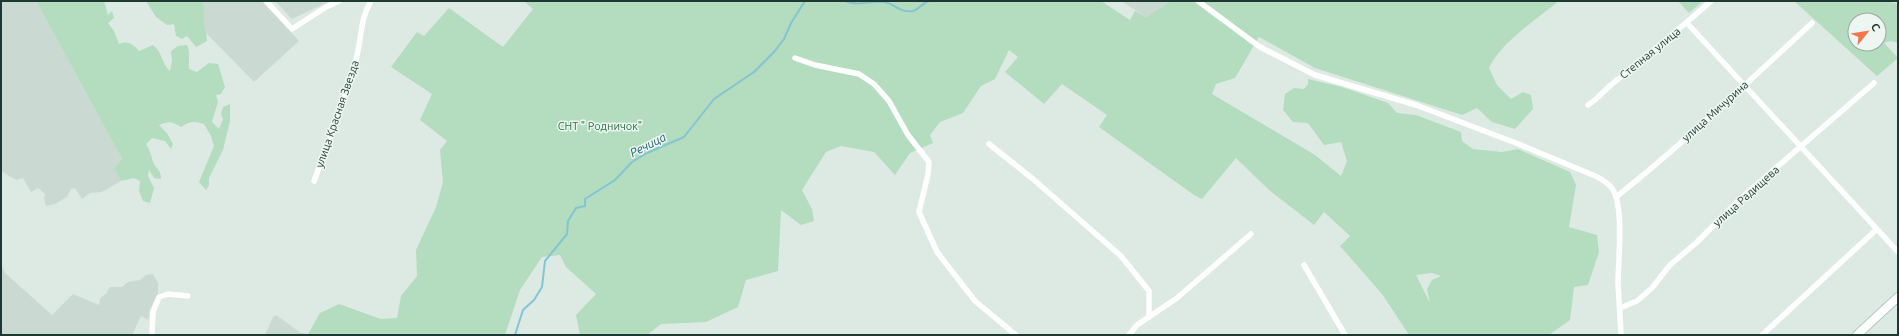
<svg xmlns="http://www.w3.org/2000/svg" width="1899" height="336" font-family="Ubuntu,sans-serif">
<style>
.built{fill:#cbd9d3}
.green{fill:#b4dcbe;fill-rule:evenodd}
.lines{fill:none;stroke-linecap:round;stroke-linejoin:round}
.stream{stroke:#81c6d2;stroke-width:2}
.secondary-casing{stroke:#afcac0;stroke-width:10}
.street{stroke:#fff;stroke-width:5.5}
.secondary{stroke:#fff;stroke-width:8}
.labels{text-anchor:middle;stroke-width:3;stroke-linejoin:round;paint-order:stroke}
.street-label{font-size:11px;fill:#1e3932;stroke:#edf6f1}
.park-label{font-size:11px;fill:#277143;stroke:#edf6f1}
.water-label{font-size:12px;font-style:italic;fill:#176776;stroke:#edf6f1}
</style>
<rect width="100%" height="100%" fill="#ddeae4"/>
<path class="built" d="M1,1h35l86,158 -8,9 7,13 -19,11 -12,1 -8,6 -7,-11 -4,1 -4,8 -12,7 -9,2 -2,-7 1,-5 -7,-6 -7,4 -8,-14 -7,2 -15,-9z
M202,1h60l37,40 -45,41 -48,-49 -4,-16 3,-10z
M275,1h55l-38,18z
M1121,1h50l-25,16z
M1,264l4,9 47,42 21,-21 26,11 1,-7 6,-4 4,-7h12l6,-5 12,-2 6,-5 7,-1 5,9v11l-8,15 -2,11 -7,-4 -9,19h-131z
M276,315l25,18v2h-36l8,-18z"/>
<path class="green" d="M36,1h68l4,14 4,-4 2,7 -6,5 6,8 5,13c9,-4 14,0 20,7l14,-6c10,8 8,18 17,26l2,-10 -1,-10 7,-5 9,-1c4,9 1,15 2,24l8,3 12,-9 9,1 7,23 -4,7 -5,1 2,7 -6,20 7,7 4,-10 -2,-5 2,-7 7,-3v17l-7,29 -14,28v7l-3,5 -7,-8 15,-36 -3,-10 -7,-12c-10,-3 -14,-3 -23,3 -9,-6 -12,-6 -22,-2l8,8 6,11 -2,5 -6,-8 -13,-3 -6,6c4,6 5,11 7,18 3,7 8,7 8,17l-7,-1 -5,-8 -1,6 6,12 -4,15 -7,-2 -4,-10 1,-10 -6,-3 -13,3 -7,-13 8,-9z
M146,1h56l3,6c-4,13 1,20 2,34l-11,6 -9,-11 -5,3 -6,-3 -2,-12 -7,1 -11,-8z
M524,1h577l29,19 5,-9 11,6 25,-16h388c-22,18 -58,41 -70,67l8,17 14,14 12,-7 8,3 2,14 -18,20 -23,-7 -15,-14 -15,7 -147,-47 -56,-31 -24,41 -19,6 -4,10 103,61 26,21 6,-15 -6,-19 -17,3 -16,-22 -15,-1 -10,-12 2,-16 9,-6 10,1 4,-5v-5l34,8 46,16 9,10 19,2 45,17 1,9 11,8 29,3 16,-3 52,23 6,13 -7,42 28,8 2,17 -11,33 -14,2 -4,33 -21,15h-140l-27,-41 -42,-48 10,-10 -26,-24 -10,13 -45,-35 -33,-32 -34,41 -8,-4 -95,-68 8,-12 -45,-31 -18,20 -39,-32 13,-15 -9,-7 -14,29 -14,7 -18,27 -23,9 -10,13 3,8 -23,10 -15,22 -21,-23 -33,-6 -15,6 -24,38 10,19 2,12 -13,4 -20,-15 -3,61 -32,9 -8,27 -32,15 -45,2 -14,11h-67l-4,-20 20,-21 -30,-27 -6,-12 -18,2 -22,33 -15,45h-204v-2l7,1 12,-21 19,-9 42,15 16,-1 4,-22 16,-20 -1,-26 20,-43 7,-25 -3,-32 7,-9 -27,-21 12,-26 -41,-27 26,-35 7,4 25,-28 54,39 30,-38zM1432,273l9,3 -9,4 -5,9 3,14 -14,-28z
M1678,1h25l-14,12z
M1794,1h91l13,3v39l-7,-2 -7,2 14,15 -21,18zM1855,20h24v24h-24z"/>
<g class="lines">
<path class="stream" d="M845,1c15,6 24,-1 39,1 12,2 15,11 29,9 5,-1 9,-7 15,-10
M515,335l8,-25 11,-10 8,-13 3,-26 22,-27 1,-13 8,-13 9,-2v-7l30,-19 17,-18 15,-9 37,-16 30,-38 40,-27 20,-20 10,-13 7,-16 14,-22"/>
<defs>
<path id="secondary" d="M1857,335l41,-38"/>
</defs>
<use href="#secondary" class="secondary-casing"/>
<path class="street" d="M266,1l26,28 34,-22 13,-6
M1198,1l62,46 55,28 101,30 100,38 72,30c8,3 17,7 23,14 14,16 7,75 7,96 1,17 2,35 3,52
M1687,23l211,229
M795,58l20,7 44,9 15,10 15,17 19,34 21,27 -1,12 -9,38 18,40 38,49 41,34
M1588,105c11,-7 14,-13 23,-20 34,-28 68,-55 100,-84
M989,144l44,35 88,77 28,35v26
M314,181c15,-39 30,-78 41,-118 7,-22 4,-42 16,-62
M1616,197c68,-54 132,-115 196,-174
M1304,265l41,70
M1620,308l17,-7 15,-13 18,-23 26,-22 43,-43 135,-117
M152,335l1,-23 6,-15 9,-3 20,2
M1129,335l8,-10 40,-27 74,-64
M1762,335l115,-106"/>
<use href="#secondary" class="secondary"/>
</g>
<g class="labels">
<g class="street-label">
<text transform="translate(1650 53) rotate(-39)" y="4">Степная улица</text>
<text transform="translate(1715 111) rotate(-42)" y="4">улица Мичурина</text>
<text transform="translate(337 114) rotate(-71)" y="4">улица Красная Звезда</text>
<text transform="translate(1746 196) rotate(-42)" y="4">улица Радищева</text>
</g>
<g class="park-label">
<text x="600" y="130">СНТ " Родничок"</text>
</g>
<g class="water-label">
<text transform="translate(648 145) rotate(-27)" y="4">Речица</text>
</g>
</g>
<rect width="1899" height="336" fill="none" stroke="#1e3932" stroke-width="4"/>
<g transform="translate(1867 32) rotate(60)"><circle r="19" fill="#edf6f1" stroke="#9aaaa5"/>
<path d="M0-3L7 15L0 10L-7 15Z" fill="#f8754c"/>
<text y="-6" font-size="11" font-weight="bold" text-anchor="middle" fill="#1e3932">С</text>
</g>
</svg>
